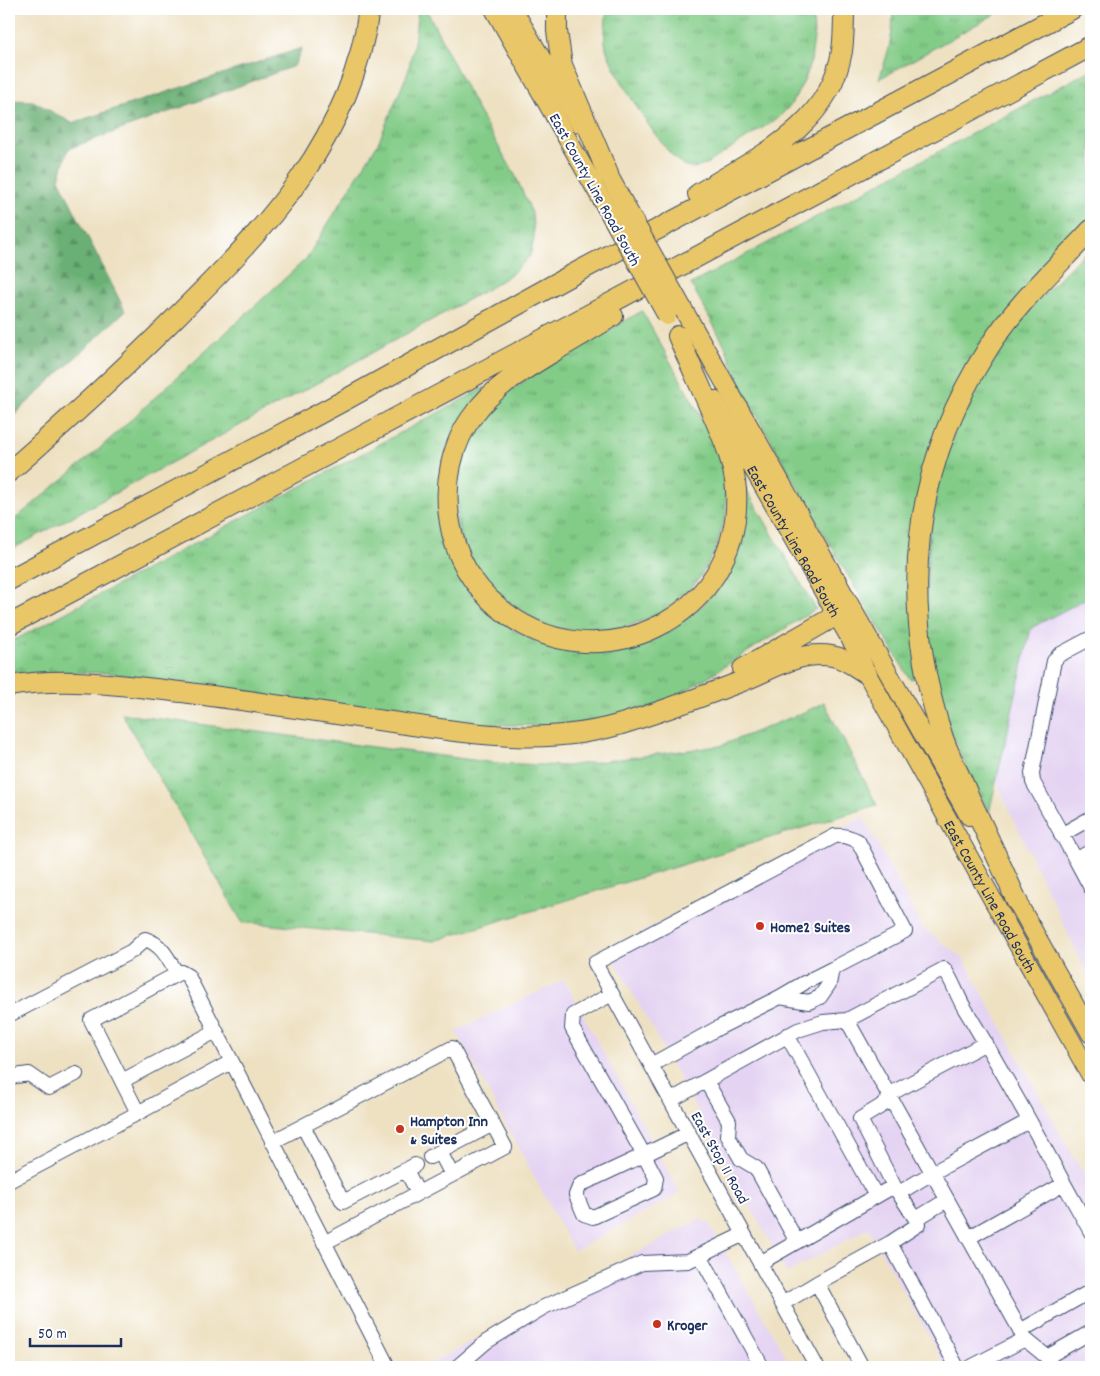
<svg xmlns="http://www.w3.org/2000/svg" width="1100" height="1376" font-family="Dekko,sans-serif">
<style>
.built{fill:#e4d3f2}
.grass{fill:url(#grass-tufts);stroke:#4f7e73}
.forest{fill:url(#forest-firs);stroke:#427069}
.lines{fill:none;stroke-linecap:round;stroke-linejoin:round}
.minor-casing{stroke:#3b4a6d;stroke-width:16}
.major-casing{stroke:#3b4a6d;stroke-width:20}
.highway-casing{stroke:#3b4a6d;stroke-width:22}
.minor{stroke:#fff;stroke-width:14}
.major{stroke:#e9c769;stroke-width:18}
.highway{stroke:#e9c769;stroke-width:20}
.major-bridge-casing{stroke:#3b4a6d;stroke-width:20;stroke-linecap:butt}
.major-bridge{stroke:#e9c769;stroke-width:18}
.poi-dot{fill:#c8321e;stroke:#fff;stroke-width:2}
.labels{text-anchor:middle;stroke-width:4;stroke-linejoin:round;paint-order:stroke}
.street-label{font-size:16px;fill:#1b2f5e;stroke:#fff}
.poi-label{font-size:16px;font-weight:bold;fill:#1b2f5e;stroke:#fff;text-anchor:start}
</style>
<defs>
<pattern id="grass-tufts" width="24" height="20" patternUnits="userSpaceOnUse" patternTransform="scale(1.25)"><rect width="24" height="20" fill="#83cc88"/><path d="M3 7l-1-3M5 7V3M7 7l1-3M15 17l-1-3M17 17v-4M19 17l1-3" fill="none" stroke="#6aa672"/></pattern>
<pattern id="forest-firs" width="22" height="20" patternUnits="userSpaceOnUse" patternTransform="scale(1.25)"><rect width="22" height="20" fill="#6ab074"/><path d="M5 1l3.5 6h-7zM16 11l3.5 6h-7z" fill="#569062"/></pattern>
</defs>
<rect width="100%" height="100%" fill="#fff"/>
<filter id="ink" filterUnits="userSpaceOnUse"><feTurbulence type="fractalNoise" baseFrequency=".02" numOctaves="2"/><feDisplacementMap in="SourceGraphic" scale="10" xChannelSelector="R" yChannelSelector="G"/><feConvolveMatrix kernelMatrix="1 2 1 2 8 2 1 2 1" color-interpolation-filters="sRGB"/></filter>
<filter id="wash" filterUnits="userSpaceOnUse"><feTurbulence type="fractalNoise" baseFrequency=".0096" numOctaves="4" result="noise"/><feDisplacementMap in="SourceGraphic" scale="20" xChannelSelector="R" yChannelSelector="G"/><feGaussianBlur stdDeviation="1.12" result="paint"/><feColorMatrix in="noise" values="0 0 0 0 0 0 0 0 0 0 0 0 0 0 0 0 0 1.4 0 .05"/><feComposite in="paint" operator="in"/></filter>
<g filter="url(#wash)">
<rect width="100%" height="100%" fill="#eee1c2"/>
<path class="built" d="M1091,283v699l-87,-183 -34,-94z
M863,817l60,111 40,30 128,230v179h-145l-78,-139 -81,45 -178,-323z
M564,980l116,213 -106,58 -118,-220z
M700,1219l9,5 83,143h-367z"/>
<path class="grass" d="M418,9h8l51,100 38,66 17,38 2,25 -4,18 -16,16 -21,14 -203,112 -281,153v-27l90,-75 207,-190 72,-116 30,-71 6,-29z
M607,9h203l3,7 1,21 -3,24 -8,22 -13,23 -12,12 -73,47c-6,2 -12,4 -18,2 -20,-6 -71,-91 -79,-113 -6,-14 -2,-30 -1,-45z
M892,9h112l-125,70c8,-23 16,-45 13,-70z
M1091,70v150l-30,29 -124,182 -17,246 -10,2 -66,-110 -102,-180 -18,-45 -33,-60z
M1091,246v350l-60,32 -42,185c-14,-29 -30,-58 -41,-89 -45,-131 -21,-286 65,-395 24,-30 52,-56 78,-83z
M642,311l72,129 11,34 1,40 -11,37 -18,31 -36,32 -41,15 -37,3 -33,-5 -32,-15 -26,-23 -19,-26 -13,-30 -4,-41 7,-38 18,-34 24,-26 39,-26z
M486,387l-44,78 37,135 25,24 34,19 51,9 46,-7 36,-14 34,-28 25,-38 15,-47v-31l71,122c-30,19 -61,38 -91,57 -22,14 -45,29 -69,39 -67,26 -138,22 -207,16l-342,-48 -55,-1 -43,5v-34z
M824,702l53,103 -443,136 -192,-19 -120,-208 373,49 71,3 154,-20 87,-35z"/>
<path class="forest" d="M302,48l-8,18 -226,83 -9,30c21,45 45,88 66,132l-116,109v-320l24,1 39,22z"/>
</g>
<g filter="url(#ink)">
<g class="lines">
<defs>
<path id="minor" d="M1061,835l30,-17
M1091,851l-15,9 15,28
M1076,860l-43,-78 -1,-9 22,-112 5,-6 32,-17
M812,979l20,-10
M612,994l-39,21 -1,13 72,127 45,-22
M780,997l24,-14
M9,1015l123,-64 13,-12c17,5 24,21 32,35
M847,1020l178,319 22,18 5,10
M787,1035l89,161
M231,1062l-93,51 -47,-93 86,-46 4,-2 7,4 200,391
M651,1065l67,-37 62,-31 29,5 11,-5 9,-13 3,-15 73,-38 -47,-90c-8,-4 -14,-6 -23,-5l-240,127 222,404
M9,1077l20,-3 20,14 27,-14
M122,1081l94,-50
M706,1081l23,40 -1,15 13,23 15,9 41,74
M888,1095l98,-52
M671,1100l127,-70 25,-8 24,-2 97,-51c9,12 13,27 21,40 45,73 84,149 126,223
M891,1100l-31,19 34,67
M303,1126l40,76 72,-37
M272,1142l180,-94 53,99 -181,96
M440,1152l12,23
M644,1155l12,23 -2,11 -61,28 -9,-3 -8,-19 4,-10z
M430,1157l63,-33
M406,1170l12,23
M9,1181l129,-68
M899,1193l33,-20 97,-52
M916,1219l31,-19
M968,1238l96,-54
M700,1255l62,112
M760,1263l134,-77 25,38 -29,19 67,124
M817,1283l73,-40
M782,1304l35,-21 45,84
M1020,1331l71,-40
M1047,1357l44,-25
M457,1367l29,-25 58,-35 98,-44 46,-2 56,-27
M971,1367l54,-28"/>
<g id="major">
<path d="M494,9l117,207"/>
<path d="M513,9l66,114"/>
<path d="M602,163l24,44"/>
<path d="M683,309l286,507"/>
<path id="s1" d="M714,400l141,247 12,27 224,402"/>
<path d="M1011,891l80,143"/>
</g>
<path id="highway" d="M557,9v22l5,34 46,109
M698,194c59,-37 131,-66 144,-143 2,-14 2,-28 2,-42
M613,316c-21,13 -43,26 -65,39 -26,16 -54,32 -73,58 -24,30 -32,72 -25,110 5,32 22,62 47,83 96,84 247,12 239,-116 -2,-30 -15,-57 -27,-84 -10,-23 -21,-46 -31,-70
M9,472c57,-50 113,-101 167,-155 89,-88 176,-177 193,-308
M9,580l336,-180 221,-122 506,-269
M9,625l1082,-579
M743,669l87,-50 7,-15v-23
M9,686c60,-10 120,0 180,7 70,9 140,20 210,30 79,12 155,24 232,-2 37,-12 73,-25 109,-39 29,-11 59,-32 92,-26 12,2 24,11 35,18
M1018,903c-16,-35 -32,-71 -49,-106 -8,-20 -19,-39 -26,-59 -45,-136 -32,-270 46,-391 28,-44 67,-79 102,-117"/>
</defs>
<use href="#minor" class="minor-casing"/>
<use href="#major" class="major-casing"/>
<use href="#highway" class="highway-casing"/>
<use href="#minor" class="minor"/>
<use href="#major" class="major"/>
<use href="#highway" class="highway"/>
<defs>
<path id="major-bridge" d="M626,207l57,102
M611,216l56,100"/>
</defs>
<use href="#major-bridge" class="major-bridge-casing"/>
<use href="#major-bridge" class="major-bridge"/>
</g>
</g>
<g class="poi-dot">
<circle cx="760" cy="926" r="5"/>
<circle cx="400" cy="1129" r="5"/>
<circle cx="657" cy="1324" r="5"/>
</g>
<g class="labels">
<g class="street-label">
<text transform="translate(596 189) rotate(61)" y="6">East County Line Road South</text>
<text dy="6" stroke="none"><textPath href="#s1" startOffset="162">East County Line Road South</textPath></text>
<text dy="6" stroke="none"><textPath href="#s1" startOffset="568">East County Line Road South</textPath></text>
<text transform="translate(721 1157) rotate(61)" y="6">East Stop 11 Road</text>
</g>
<g class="poi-label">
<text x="770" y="932">Home2 Suites</text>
<text x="410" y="1126">Hampton Inn<tspan x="410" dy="18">&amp; Suites</tspan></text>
<text x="667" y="1330">Kroger</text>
</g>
</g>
<rect width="1100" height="1376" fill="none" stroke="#fff" stroke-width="30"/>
<path d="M30 1338v8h91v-8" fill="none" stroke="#1b2f5e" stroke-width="2.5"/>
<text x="38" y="1338" font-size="15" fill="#1b2f5e" stroke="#ffffff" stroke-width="4" paint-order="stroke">50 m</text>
</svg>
